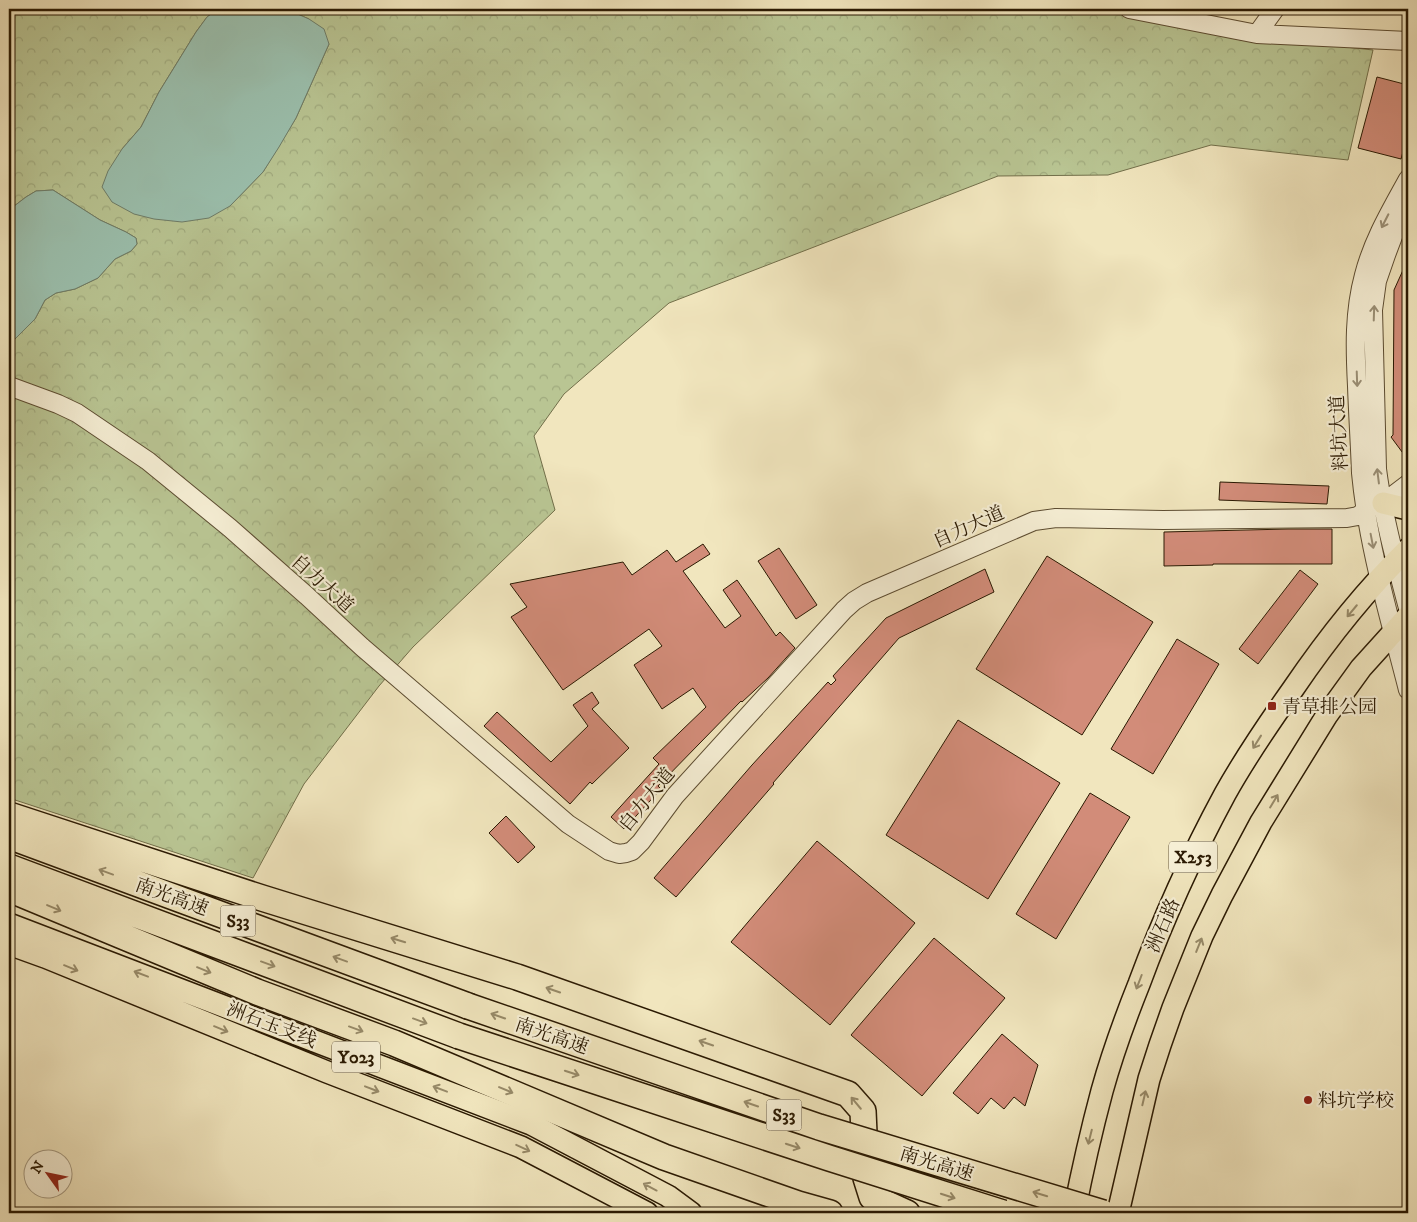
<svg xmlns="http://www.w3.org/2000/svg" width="1417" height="1222" font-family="'IM FELL DW Pica','Noto Serif SC',serif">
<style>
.forest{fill:url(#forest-crowns);stroke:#726f4a}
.water{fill:#9bc0ae;stroke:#6e7d69}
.building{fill:#d28c79;stroke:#2a1902}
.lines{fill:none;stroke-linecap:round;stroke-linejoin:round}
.minor-casing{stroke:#5c4c31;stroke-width:20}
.major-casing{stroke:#2a1902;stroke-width:24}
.highway-casing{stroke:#2a1902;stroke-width:28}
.minor{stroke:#f6efd5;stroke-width:18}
.major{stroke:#f1e6be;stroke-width:21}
.highway{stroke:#f1e6be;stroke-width:25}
.highway-bridge-casing{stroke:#2a1902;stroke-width:28;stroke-linecap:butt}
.highway-bridge{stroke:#f1e6be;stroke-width:25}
.oneway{stroke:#9a8f76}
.oneway2{stroke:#978a69}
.poi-dot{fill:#8f2418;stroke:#f6efd5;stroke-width:2}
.labels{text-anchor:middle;stroke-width:4.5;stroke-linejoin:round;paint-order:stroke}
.shield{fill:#f6efd5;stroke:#675941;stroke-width:1}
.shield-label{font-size:18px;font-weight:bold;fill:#2a1902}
.street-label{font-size:19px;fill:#2a1902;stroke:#f6efd5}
.poi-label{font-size:19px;fill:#2a1902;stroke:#f6efd5;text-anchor:start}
</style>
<defs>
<pattern id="forest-crowns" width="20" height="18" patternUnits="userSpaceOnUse" patternTransform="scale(1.25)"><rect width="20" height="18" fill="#b9c593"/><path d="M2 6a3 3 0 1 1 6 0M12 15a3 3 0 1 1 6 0" fill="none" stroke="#9fa97d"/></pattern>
</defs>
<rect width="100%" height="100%" fill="#f1e6be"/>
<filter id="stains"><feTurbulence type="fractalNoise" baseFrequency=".004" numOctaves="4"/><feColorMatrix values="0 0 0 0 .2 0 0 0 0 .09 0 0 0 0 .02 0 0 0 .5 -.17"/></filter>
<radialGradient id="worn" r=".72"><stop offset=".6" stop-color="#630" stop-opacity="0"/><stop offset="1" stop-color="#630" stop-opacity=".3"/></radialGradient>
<path class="forest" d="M9,9h26l5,2 19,-2h159l-11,8 -11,15 -37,60 -18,35 -19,22 108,57 33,-34 33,-54 33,-74 -20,-25 -23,-10h822l35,9 156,24 74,8 -25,110 -137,-15 -103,30 -110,1 -329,127 -105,91 -30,42 21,74 -142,137 -34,39 -75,98 -51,94 -244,-80v-458l3,1 23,-22 10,-19 11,-7 19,-4 23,-11 17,-19 16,-8 6,-7 -1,-6 -10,-6 -26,-12 -47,-30 -17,1 -10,6 -17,13z"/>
<path class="water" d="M218,9h68l23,10 15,10 5,15 -33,74 -17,29 -16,25 -33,34 -21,12 -27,4 -28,-3 -20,-5 -22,-12 -10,-15 6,-16 14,-22 19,-22 18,-35 37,-60 11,-15z
M53,190l47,30 26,12 10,6 1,6 -6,7 -16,8 -17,19 -23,11 -19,4 -11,7 -10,19 -23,23 -3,-2v-130l17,-13 10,-6z"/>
<path class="building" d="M1377,77l31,8v48l-7,26 -43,-11z
M1408,259v201l-17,-23 2,-2 1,-145z
M1220,482l109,4 -2,18 -108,-4z
M1288,529h44v35h-119v1l-49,1v-34z
M703,544l7,10 -27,17 42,57 16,-12 -18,-26 14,-10 39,56 4,-4 15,16 -27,30 -26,24 -1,-1 -83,85 3,3 -37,40 -13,-12 48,-53 -6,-6 53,-51 -13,-19 -31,21 -28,-44 28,-19 -13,-17 -86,61 -52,-73 16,-10 -17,-23 113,-22 9,13 35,-25 9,12z
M779,548l38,57 -21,14 -38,-58z
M1047,556l106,66 -71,113 -106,-66z
M985,569l9,23 -95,46 -126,145 1,1 -98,113 -22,-19 98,-113 76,-83 3,3 5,-5 -3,-4 53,-58z
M1300,570l18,14 -60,80 -19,-15z
M1177,639l42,25 -66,110 -42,-25z
M592,692l7,11 -7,6 37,39 -37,36 -2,-2 -20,22 -86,-78 13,-14 54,50 37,-36 -15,-21z
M958,720l102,63 -72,116 -102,-64z
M1090,793l40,24 -74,122 -40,-25z
M506,816l29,31 -17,16 -29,-30z
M817,841l98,82 -85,102 -99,-83z
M934,938l71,60 -83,98 -71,-61z
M1002,1034l36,31 -13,41 -11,-9 -10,12 -13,-11 -13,16 -25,-21z"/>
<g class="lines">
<defs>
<path id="minor" d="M1129,9l128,25 151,7
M1257,34l18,-25
M1408,179c-17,31 -35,61 -44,96 -10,37 -9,73 -7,111 1,29 3,58 4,87 7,74 29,146 47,217
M1408,206l-13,25 -9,24 -9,26 -4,29 4,159c6,47 19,94 31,139
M9,386l49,18 19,9 71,48 82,67 77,68 55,51 206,177 41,27 10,3 7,-1 6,-2 9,-9 34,-46 169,-186 10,-9 13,-8 167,-72 22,-3 107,2 184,-2 11,-2 16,-12 9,-1 25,-19"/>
<path id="major" d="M1383,503l25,6
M9,924l522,200 137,72 23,17
M9,944l36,13 282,115 194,75 126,66
M1074,1213c8,-41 17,-81 28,-122 10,-36 23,-72 37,-107 24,-65 53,-129 86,-190 20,-36 44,-71 68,-105 34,-50 72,-98 115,-140
M1118,1213l31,-134 11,-34 13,-37 29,-72 20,-41 39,-73 66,-107 34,-47 47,-52"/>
<path id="highway" d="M9,815l253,83 255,79 331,117 15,17 3,67 6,19 35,16
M9,836l459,170
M9,867l450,169
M9,889l248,103 137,51 270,114 134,47 32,9"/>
</defs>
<use href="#minor" class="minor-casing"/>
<use href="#major" class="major-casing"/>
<use href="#highway" class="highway-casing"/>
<use href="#minor" class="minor"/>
<use href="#major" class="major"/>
<use href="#highway" class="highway"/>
<defs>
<path id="highway-bridge" d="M468,1006l351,121 284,86
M459,1036l370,122 174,55"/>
</defs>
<use href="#highway-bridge" class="highway-bridge-casing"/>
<use href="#highway-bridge" class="highway-bridge"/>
</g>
<defs><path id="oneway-shaft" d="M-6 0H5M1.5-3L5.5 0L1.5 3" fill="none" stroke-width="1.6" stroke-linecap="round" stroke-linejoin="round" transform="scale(1.25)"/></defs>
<g class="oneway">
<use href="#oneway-shaft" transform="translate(1385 221) rotate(117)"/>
<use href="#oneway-shaft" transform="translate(1374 313) rotate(-88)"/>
<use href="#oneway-shaft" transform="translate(1357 379) rotate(88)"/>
<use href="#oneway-shaft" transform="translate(1378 476) rotate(-97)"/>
<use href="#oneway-shaft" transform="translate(1372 541) rotate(79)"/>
</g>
<g class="oneway2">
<use href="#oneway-shaft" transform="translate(1352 611) rotate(130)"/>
<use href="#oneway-shaft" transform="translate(1257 742) rotate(122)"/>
<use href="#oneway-shaft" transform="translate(1274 801) rotate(-59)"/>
<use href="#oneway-shaft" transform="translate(106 872) rotate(-160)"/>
<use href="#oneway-shaft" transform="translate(54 908) rotate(23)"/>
<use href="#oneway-shaft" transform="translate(398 940) rotate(-163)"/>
<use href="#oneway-shaft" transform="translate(1199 945) rotate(-68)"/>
<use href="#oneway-shaft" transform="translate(340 959) rotate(-160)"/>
<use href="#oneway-shaft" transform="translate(268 964) rotate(20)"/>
<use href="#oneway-shaft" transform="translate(71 968) rotate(22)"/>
<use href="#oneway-shaft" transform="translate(204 970) rotate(22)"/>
<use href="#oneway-shaft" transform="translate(141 974) rotate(-159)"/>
<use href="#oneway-shaft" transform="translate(1139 982) rotate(111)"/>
<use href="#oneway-shaft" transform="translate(553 990) rotate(-161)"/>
<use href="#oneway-shaft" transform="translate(498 1016) rotate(-161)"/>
<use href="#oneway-shaft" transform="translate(420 1021) rotate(20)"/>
<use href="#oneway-shaft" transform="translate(221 1029) rotate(22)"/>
<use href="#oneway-shaft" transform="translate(356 1029) rotate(20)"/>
<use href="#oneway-shaft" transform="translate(706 1043) rotate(-161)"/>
<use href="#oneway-shaft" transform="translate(572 1073) rotate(18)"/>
<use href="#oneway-shaft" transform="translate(372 1089) rotate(21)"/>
<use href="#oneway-shaft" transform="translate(440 1089) rotate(-159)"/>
<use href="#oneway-shaft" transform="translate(506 1090) rotate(23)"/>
<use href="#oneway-shaft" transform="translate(1144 1098) rotate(-77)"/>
<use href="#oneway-shaft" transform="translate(856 1103) rotate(-130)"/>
<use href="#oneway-shaft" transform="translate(751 1104) rotate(-161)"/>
<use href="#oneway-shaft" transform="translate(1090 1137) rotate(104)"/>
<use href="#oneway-shaft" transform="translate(793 1146) rotate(18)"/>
<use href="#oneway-shaft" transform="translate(523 1148) rotate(25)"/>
<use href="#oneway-shaft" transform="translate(650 1187) rotate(-152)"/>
<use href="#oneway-shaft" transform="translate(1040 1194) rotate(-163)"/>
<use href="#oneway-shaft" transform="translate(948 1196) rotate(18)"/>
</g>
<g class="poi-dot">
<rect x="1267" y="701" width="10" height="10" rx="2.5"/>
<circle cx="1308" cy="1100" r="5"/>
</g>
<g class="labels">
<g class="shield">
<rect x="1169" y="841.5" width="48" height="31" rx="4"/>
<rect x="220.5" y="905.5" width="35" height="31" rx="4"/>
<rect x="332" y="1041.5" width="48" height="31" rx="4"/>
<rect x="766.5" y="1099.5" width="35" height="31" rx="4"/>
</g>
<g class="shield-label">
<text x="1193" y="863">X253</text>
<text x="238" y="927">S33</text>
<text x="356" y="1063">Y023</text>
<text x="784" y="1121">S33</text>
</g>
<g class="street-label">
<text transform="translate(1338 433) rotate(-93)" y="7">料坑大道</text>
<text transform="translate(968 526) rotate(-24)" y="7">自力大道</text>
<text transform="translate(323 583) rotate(42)" y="7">自力大道</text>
<text transform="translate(646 799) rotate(-51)" y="7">自力大道</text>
<text transform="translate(172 896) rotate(20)" y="7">南光高速</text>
<text transform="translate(1162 925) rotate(-67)" y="7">洲石路</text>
<text transform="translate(272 1024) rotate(21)" y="7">洲石玉支线</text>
<text transform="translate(552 1035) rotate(19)" y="7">南光高速</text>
<text transform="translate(937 1163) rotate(17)" y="7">南光高速</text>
</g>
<g class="poi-label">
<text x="1282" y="713">青草排公园</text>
<text x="1318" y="1107">料坑学校</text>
</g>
</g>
<rect width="1417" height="1222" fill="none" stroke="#f1e6be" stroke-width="30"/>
<rect x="10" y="10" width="1397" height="1202" fill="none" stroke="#2a1902" stroke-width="2.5"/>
<rect x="15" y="15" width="1387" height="1192" fill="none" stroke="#2a1902"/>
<g transform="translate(48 1174) rotate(303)"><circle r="24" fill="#f6efd5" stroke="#a49981"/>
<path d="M0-4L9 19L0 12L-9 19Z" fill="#8f2418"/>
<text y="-8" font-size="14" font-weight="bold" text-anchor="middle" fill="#2a1902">N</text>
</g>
<rect width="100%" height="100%" filter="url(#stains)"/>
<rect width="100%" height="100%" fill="url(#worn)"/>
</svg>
